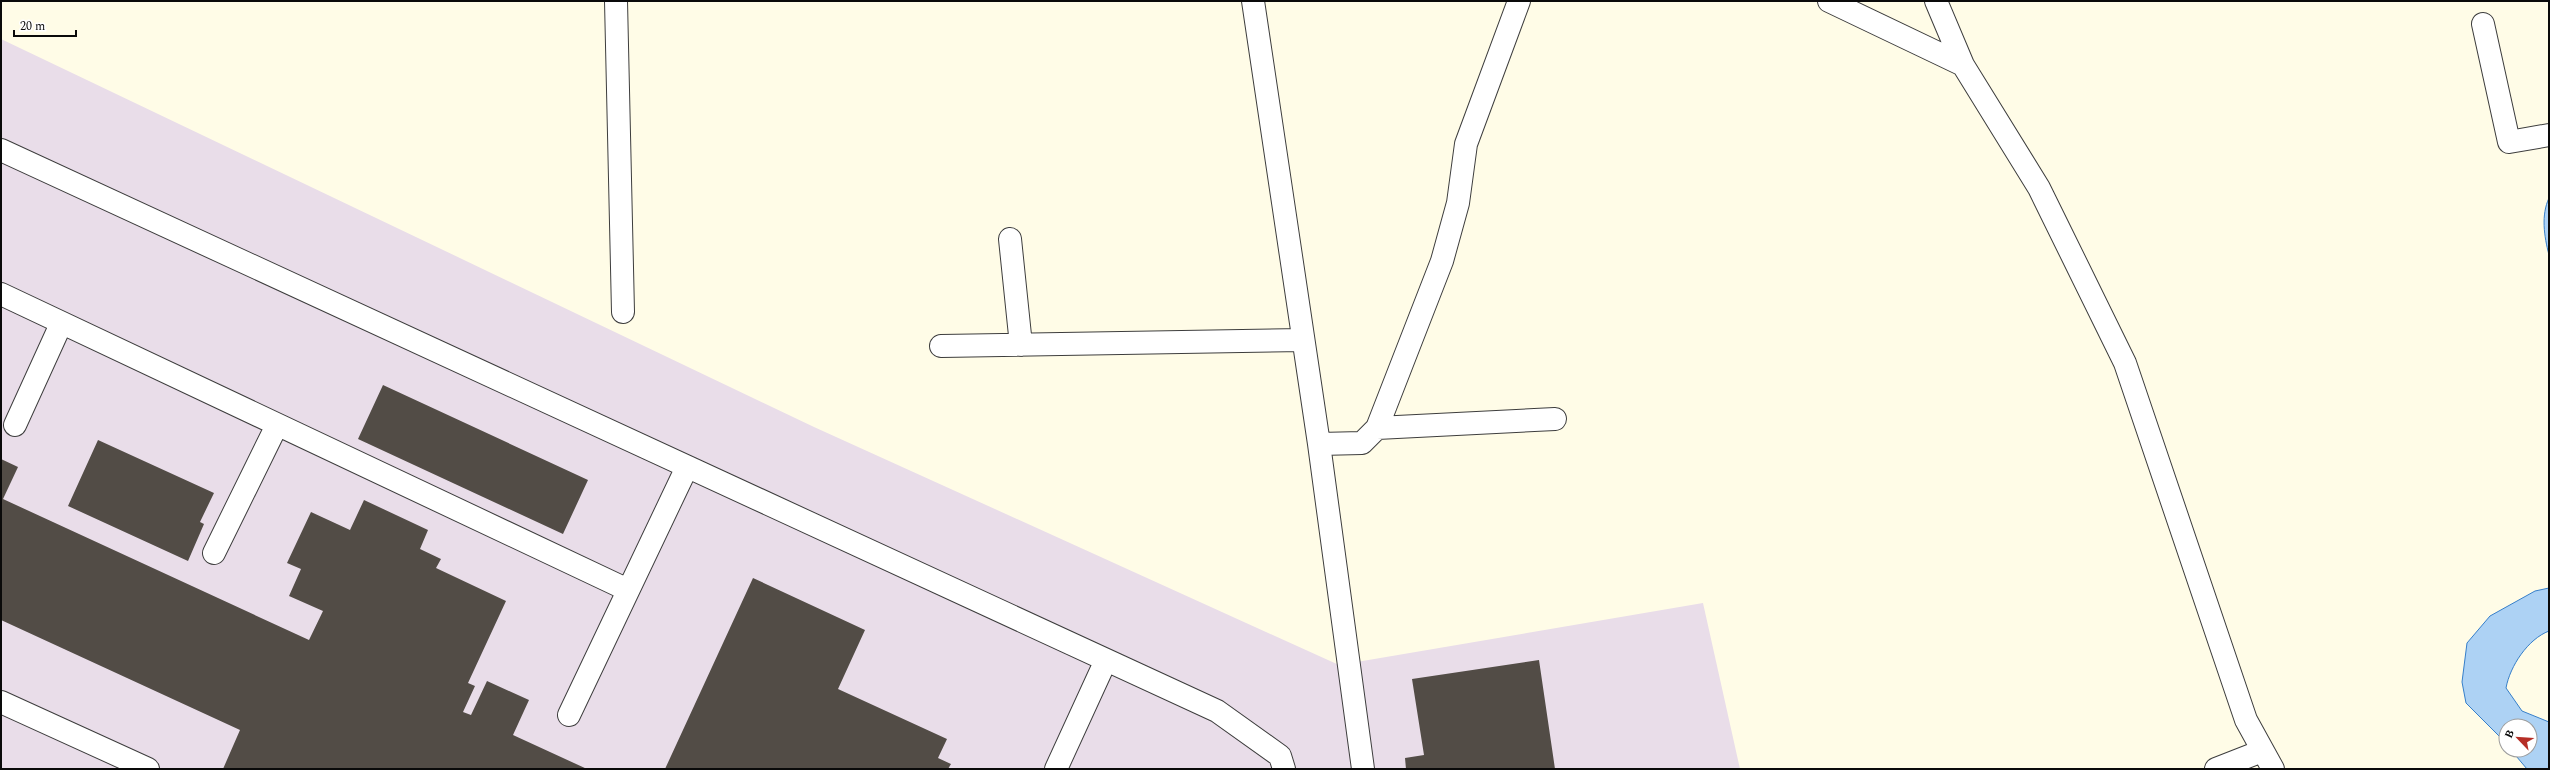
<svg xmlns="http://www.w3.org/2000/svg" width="2550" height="770" font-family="Spectral,serif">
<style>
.industrial{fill:#e9dde9}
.water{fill:#add2f4;stroke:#367fca}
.building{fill:#524c46}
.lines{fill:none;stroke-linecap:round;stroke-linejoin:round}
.minor-casing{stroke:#3d3d3d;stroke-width:24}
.minor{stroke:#fff;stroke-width:22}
</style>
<rect width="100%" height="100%" fill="#fffce7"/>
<path class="industrial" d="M1,39l813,388 525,238 364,-62 37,166h-1739z"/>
<path class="water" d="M2549,198v57c-5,-19 -8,-40 0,-57z
M2549,588v43c-21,8 -39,35 -43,57l16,23 27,11v47h-22l-16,-19h19v-24h-24v17l-40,-40 -4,-21 5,-39 23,-27 45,-25z"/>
<path class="building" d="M383,385l205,95 -25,54 -205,-95z
M98,440l116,53 -14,29 4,2 -16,37 -120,-55z
M1,459l17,8 -15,32 306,141 14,-29 -34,-15 12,-27 -14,-6 24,-51 39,18 14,-30 64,30 -8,19 21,10 -5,9 70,33 -38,82 7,3 -12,26 8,3 16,-34 42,19 -16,35 74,34h-364l17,-39 -239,-110z
M753,578l112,52 -27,59 109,50 -9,19 13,6 -3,5h-283z
M1539,660l16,109h-149l-1,-11 19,-3 -12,-76z"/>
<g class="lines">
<defs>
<path id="minor" d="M616,1l7,311
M1253,1l66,443 44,325
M1829,1l134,64 76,123 86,175 121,357 27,49
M1936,1l27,64
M2483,24l26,118 40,-7
M1,150l1216,561 63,45 4,13
M1010,239l11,106
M1,294l627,296
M941,346l362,-6
M15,425l46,-101
M1377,428l178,-9
M1319,444l43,-1 15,-15 65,-167 16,-58 8,-59 53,-143
M214,553l63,-128
M1,702l147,67
M569,715l118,-248
M1056,769l50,-109
M2216,769l46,-18"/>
</defs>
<use href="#minor" class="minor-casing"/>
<use href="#minor" class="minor"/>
</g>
<rect width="2550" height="770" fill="none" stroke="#0a0a0a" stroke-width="4"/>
<g transform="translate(2518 738) rotate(295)"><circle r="19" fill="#ffffff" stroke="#9d9d9d"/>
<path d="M0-3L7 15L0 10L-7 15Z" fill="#b62e26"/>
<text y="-6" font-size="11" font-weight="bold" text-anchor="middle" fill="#0a0a0a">B</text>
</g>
<path d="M14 30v6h62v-6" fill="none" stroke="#0a0a0a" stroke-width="2"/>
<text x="20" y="30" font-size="12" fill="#0a0a0a" stroke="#ffffff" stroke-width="3" paint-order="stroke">20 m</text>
</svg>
